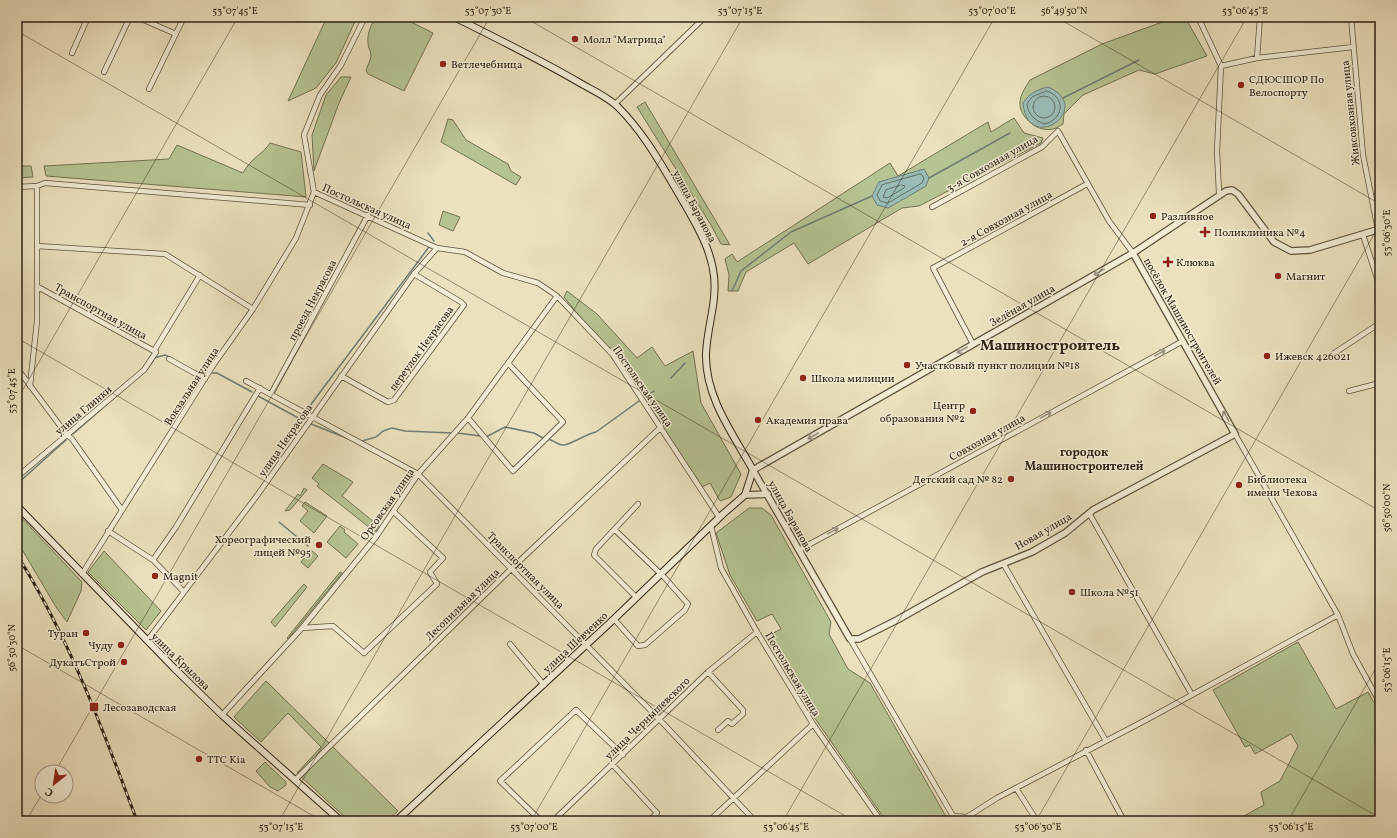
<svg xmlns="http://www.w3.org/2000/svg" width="1397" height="838" font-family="Vollkorn,serif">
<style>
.green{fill:#b6c392;stroke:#727253}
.water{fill:#99bcb7;stroke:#6e7e76}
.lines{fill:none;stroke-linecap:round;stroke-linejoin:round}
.shore{stroke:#646f66;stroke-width:1}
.stream{stroke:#6e7e76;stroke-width:1.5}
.minor-casing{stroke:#5d523e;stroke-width:6}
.tertiary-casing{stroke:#5d523e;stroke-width:8}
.secondary-casing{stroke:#2e2214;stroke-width:8}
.minor{stroke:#f2ecd5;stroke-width:4.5}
.tertiary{stroke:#f2ecd5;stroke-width:5.5}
.secondary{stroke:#f2ecd5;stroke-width:6}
.rail-casing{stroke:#2e2214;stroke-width:3}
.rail{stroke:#f2ecd5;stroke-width:1.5;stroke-dasharray:4.5;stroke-linecap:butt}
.oneway{stroke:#9a917e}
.ticks{fill:none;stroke:#2e2214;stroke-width:1;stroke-opacity:0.45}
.poi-dot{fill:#8f2418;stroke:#f2ecd5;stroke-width:1.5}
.labels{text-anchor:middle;stroke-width:3;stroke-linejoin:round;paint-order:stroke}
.poi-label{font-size:11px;fill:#2e2214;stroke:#f2ecd5;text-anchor:start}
.street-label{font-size:11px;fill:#2e2214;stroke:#f2ecd5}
.neighbourhood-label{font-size:12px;font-weight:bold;fill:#2e2214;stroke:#f2ecd5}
.district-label{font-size:15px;font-weight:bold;fill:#2e2214;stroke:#f2ecd5}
.neatline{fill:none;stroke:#2e2214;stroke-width:1.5}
.ticks-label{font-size:10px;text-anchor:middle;fill:#2e2214}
</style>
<rect width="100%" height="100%" fill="#ebe1be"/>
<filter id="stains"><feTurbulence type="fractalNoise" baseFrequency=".005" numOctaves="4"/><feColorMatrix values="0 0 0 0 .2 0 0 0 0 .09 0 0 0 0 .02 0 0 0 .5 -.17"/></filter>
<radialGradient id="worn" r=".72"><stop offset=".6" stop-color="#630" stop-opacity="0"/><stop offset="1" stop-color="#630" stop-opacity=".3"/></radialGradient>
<path class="green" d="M327,17h30l-21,46 -20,25 -28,13z
M378,17h23l32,16 -29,58 -36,-17 -2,-3c1,-5 4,-9 5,-15 0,-5 -3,-8 -3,-13 -1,-9 3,-21 10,-26z
M1176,17h9l22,39 -52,18 -16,-4 -56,25 -19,19 -1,10c-6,4 -12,7 -20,5 -11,-2 -24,-15 -23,-26 0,-9 6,-16 10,-23l72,-36z
M341,77h10l-12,26 -25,68 -2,-36 14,-40z
M645,102l85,143 -9,-1 -10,-19 -74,-118z
M1014,118l10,15 19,5 -2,5 -122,63 -17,2 -94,56 -14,-21 -48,29 -8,19h-10l1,-16 -4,-16 7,-5 5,8 153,-99 8,13 90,-54 3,10z
M448,119l5,1 13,20 42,24 3,7 10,6 -5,8 -75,-43z
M270,143l31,9 5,45 -260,-21 -2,-10 125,-7 8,-14 66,28c8,-15 19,-18 27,-30z
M17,166h14l2,11 -16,1z
M443,211l17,6 -7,14 -14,-6z
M567,291l30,23 40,44 15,-11 13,19 28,-15 8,52 40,71 -10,23 -11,4 -10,-18 -8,4 -68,-102 -70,-88z
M323,464l30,18 -11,14 37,30 -4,6 -58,-46 2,-2 -7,-6z
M304,488l3,2 -17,20 -5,1 13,-17 2,2z
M305,502l22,14 -13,17 -14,-12 8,-10 -6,-5z
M749,508h13l9,7 60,107 -2,12 19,35 22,14 78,137 7,1h-69l-72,-104 -48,-80 15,-8 -9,-15 -15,7 -27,-46 -14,-42z
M17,513l65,69 -1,9 -14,31 -11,-15 -39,-66z
M340,526l5,4 -1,2 14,12 -12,14 -19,-16z
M311,550l7,6 -10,12 -7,-6z
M104,551l57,60 -15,19 -58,-58z
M340,572l2,1 -54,66 -1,-1z
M304,584l3,3 -32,40 -4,-5z
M1298,642l38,67 32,-17 12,21v108h-145l29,-16 -3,-13 19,-11 18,-35 -7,-12 -36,20 -5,-9 -5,2 -32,-57z
M266,681l132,130 -11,10h-38l-52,-48 24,-26 -33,-34 -27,29 -27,-25z
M265,762l21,20v3l-8,6 -8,-4 -14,-16z"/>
<path class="water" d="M1048,87c48,20 -20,70 -25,16 7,-10 13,-13 25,-16z
M924,169l5,9 -3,8 -38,22 -11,-3 -5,-9 7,-14z"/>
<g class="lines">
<path class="shore" d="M1047,91c20,7 16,29 -3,33 -9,-4 -16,-9 -17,-20l5,-7z
M1033 107a11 11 0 1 1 22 0a11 11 0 1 1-22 0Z
M921,174l3,4 -2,5 -34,20 -8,-2 -3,-6 5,-10z
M902,185l3,1 -1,2 -17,10 -4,-1 3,-7z"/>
<path class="stream" d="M1063,98l76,-38
M929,178l81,-45
M428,233l6,8
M732,291l9,-20 50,-39 81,-36
M154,358l11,-3 4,2
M147,369l6,-8
M196,371l7,4 3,-2
M212,373h5l35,19
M671,378l14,-15
M258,396l44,24 3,-5
M644,398l10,-7
M309,407l120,-160
M311,424l38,15
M457,433l24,3
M73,434l56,-49
M486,437l19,-10 29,6 9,5
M548,439c5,1 10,6 15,6 5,1 23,-11 33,-13l43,-31
M362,441l14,-4 7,-6 9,-3 13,3 47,2
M17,484l49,-44
M279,522l29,24"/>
<defs>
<path id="minor" d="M137,17l39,17
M1198,17l23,49 -4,85 2,42
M1351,17l12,138 15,75
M72,53l16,-36
M1257,58l3,-41
M1221,66l36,-8 96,-11
M104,72l26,-55
M149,89l35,-72
M615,104l90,-87
M17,187l20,-1 8,-3 265,22
M314,192l123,56 28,4 38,21 35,10 19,13 56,59 106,162
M932,207l110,-60 16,-16 51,90 24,32
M1363,235l17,52
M37,246l128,8 88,55
M973,344l-40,-76 154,-84
M154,351l46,-76
M1333,354l47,-31
M169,359l36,20
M17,368l50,67 5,4 50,71
M341,376l47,26 6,-2 70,-95 -3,-3 -47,-28
M246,381l172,93 241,245 96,102
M30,386l7,-65v-135
M1349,391l31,-8
M271,394l97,-179
M468,418l45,53 50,-49 -55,-59
M1235,434l103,181 15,39 27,49
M17,477l127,-107 12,-18 -118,-65
M1089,513l103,182
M711,526l10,42 36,64 56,92 68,97
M108,531l45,29 30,31
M799,550l384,-209
M153,560l23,-33 84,-139
M1003,563l103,178
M82,574l132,-210 39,-55 43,-71 18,-46 -10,-57 16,-40 21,-30 24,-48
M637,598l-43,-43 2,-6 42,-45
M614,619l24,27 7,-1 40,-35 3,-6 -24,-27 -49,-47
M302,628l31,-2 31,27 73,-69 -7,-12 13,-14 -49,-46
M850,639l103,177 14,1 30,-19 149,-78 192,-105
M147,641l109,-144 158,-223 23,-26
M510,644l34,41
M708,672l35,38v4l-11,10 -4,-3 -10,9
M222,715l80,-87 74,-91 42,-63 50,-56 89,-122
M1086,750l38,71
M613,765l44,48 -8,8
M295,780l216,-211 150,-142
M1016,788l21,33
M967,817l6,4
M541,821l-41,-40 76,-71 47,45
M553,821l155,-149 49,-40
M709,821l104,-97"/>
<path id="tertiary" d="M1133,253l102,181 -142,76 -28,23 -33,19 -50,20 -85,48 -38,19h-9l-97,-169 380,-217 93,-62 6,-1 6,4 36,48 17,9 19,-1 70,-21
M745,495l23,-1"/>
<path id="secondary" d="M17,506l157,162 48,47 119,106
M396,821l218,-202 109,-105 22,-19 8,-25c-20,-36 -48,-73 -47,-116 1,-27 11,-51 8,-78 -3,-29 -20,-55 -34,-80 -19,-32 -36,-63 -62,-89 -10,-10 -26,-17 -38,-24 -41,-24 -84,-45 -126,-66"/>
</defs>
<use href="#minor" class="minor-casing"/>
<use href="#tertiary" class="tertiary-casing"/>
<use href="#secondary" class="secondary-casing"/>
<use href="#minor" class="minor"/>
<use href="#tertiary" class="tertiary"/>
<use href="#secondary" class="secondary"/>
<defs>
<path id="rail" d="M17,555c52,82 86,175 120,266"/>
</defs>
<use href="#rail" class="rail-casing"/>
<use href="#rail" class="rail"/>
</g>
<defs><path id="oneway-shaft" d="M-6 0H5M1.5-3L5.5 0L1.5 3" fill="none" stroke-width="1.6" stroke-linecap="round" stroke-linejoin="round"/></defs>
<g class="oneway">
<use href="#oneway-shaft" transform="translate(1099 272) rotate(150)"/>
<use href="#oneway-shaft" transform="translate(962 350) rotate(150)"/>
<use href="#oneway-shaft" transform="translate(1160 353) rotate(-29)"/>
<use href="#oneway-shaft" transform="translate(1046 415) rotate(-29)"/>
<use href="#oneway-shaft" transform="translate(1226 416) rotate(-119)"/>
<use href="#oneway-shaft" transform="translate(813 436) rotate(150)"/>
<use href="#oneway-shaft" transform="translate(833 531) rotate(-29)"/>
</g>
<path class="ticks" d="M524,17l856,494M1056,17l324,187M17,31l1363,787M17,338l837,483M17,400l221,-383M17,645l305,176M55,772l435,-755M26,821l16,-27M279,821l464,-804M531,821l464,-804M783,821l464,-804M1036,821l344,-597M1288,821l92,-160"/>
<g class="poi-dot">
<circle cx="575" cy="39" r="4"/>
<circle cx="443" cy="64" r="4"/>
<circle cx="1241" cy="85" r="4"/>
<circle cx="1153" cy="216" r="4"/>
<path d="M1203 226h4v4h4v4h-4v4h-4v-4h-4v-4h4z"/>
<path d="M1166 256h4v4h4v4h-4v4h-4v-4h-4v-4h4z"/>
<circle cx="1278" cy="276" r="4"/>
<circle cx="1267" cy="356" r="4"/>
<circle cx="907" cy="365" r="4"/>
<circle cx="803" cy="378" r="4"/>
<circle cx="973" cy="411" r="4"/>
<circle cx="758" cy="420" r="4"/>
<circle cx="1011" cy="479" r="4"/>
<circle cx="1239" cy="485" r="4"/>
<circle cx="319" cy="545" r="4"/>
<circle cx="155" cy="576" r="4"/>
<circle cx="1072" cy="592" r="4"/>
<circle cx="86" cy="633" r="4"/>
<circle cx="121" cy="645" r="4"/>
<circle cx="124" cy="662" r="4"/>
<rect x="89" y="702" width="10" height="10" rx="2"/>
<circle cx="199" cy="759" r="4"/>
</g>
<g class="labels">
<g class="poi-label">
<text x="583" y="43">Молл "Матрица"</text>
<text x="451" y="68">Ветлечебница</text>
<text x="1249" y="83">СДЮСШОР По<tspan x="1249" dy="13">Велоспорту</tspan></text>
<text x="1161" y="220">Разливное</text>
<text x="1214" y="236">Поликлиника №4</text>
<text x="1176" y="266">Клюква</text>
<text x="1286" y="280">Магнит</text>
<text x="1275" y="360">Ижевск 426021</text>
<text x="915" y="369">Участковый пункт полиции №18</text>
<text x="811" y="382">Школа милиции</text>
<text x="965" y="409" text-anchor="end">Центр<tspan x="965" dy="13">образования №2</tspan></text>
<text x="766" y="424">Академия права</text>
<text x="1003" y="483" text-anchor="end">Детский сад № 82</text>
<text x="1247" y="483">Библиотека<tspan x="1247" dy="13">имени Чехова</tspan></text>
<text x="311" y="543" text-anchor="end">Хореографический<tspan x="311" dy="13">лицей №95</tspan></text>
<text x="163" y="580">Magnit</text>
<text x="1080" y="596">Школа №51</text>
<text x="78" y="637" text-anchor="end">Туран</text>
<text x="113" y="649" text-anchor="end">Чуду</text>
<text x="116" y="666" text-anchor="end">ДукатъСтрой</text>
<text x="103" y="711">Лесозаводская</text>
<text x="207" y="763">ТТС Kia</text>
</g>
<g class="street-label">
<text transform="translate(1350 113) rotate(-96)" y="4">Живсовхозная улица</text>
<text transform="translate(992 163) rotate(-30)" y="4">3-я Совхозная улица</text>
<text transform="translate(367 206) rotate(24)" y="4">Постольская улица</text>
<text transform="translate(695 206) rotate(62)" y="4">улица Баранова</text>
<text transform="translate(1006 218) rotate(-29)" y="4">2-я Совхозная улица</text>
<text transform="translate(312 300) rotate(-62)" y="4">проезд Некрасова</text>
<text transform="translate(1022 305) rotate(-30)" y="4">Зелёная улица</text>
<text transform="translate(101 311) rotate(29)" y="4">Транспортная улица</text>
<text transform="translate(1183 321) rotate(60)" y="4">посёлок Машиностроителей</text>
<text transform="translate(421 348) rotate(-54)" y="4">переулок Некрасова</text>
<text transform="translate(191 386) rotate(-57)" y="4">Вокзальная улица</text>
<text transform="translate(643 386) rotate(55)" y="4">Постольская улица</text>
<text transform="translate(83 410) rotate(-40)" y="4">улица Глинки</text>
<text transform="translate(987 437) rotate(-29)" y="4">Совхозная улица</text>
<text transform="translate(285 440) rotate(-55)" y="4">улица Некрасова</text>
<text transform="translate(387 504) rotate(-55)" y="4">Орсовская улица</text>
<text transform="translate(791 516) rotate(61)" y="4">улица Баранова</text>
<text transform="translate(1043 531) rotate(-30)" y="4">Новая улица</text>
<text transform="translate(526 570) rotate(45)" y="4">Транспортная улица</text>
<text transform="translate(462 604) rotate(-44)" y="4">Лесопильная улица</text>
<text transform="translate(575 642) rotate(-43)" y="4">улица Шевченко</text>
<text transform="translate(181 661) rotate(44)" y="4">улица Крылова</text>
<text transform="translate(793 674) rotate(59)" y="4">Постольская улица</text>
<text transform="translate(647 718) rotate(-44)" y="4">улица Чернышевского</text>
</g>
<g class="neighbourhood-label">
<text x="1084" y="456">городок<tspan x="1084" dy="14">Машиностроителей</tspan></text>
</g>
<g class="district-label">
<text x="1050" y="350">Машиностроитель</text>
</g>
</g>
<rect width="1397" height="838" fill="none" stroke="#ebe1be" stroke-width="44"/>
<g transform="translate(54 784) rotate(210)"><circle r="19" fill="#f2ecd5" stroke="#a49b88"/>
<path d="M0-3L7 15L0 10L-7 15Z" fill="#8f2418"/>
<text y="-6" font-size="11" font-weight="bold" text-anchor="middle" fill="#2e2214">С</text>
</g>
<rect x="22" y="22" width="1353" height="794" class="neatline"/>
<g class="ticks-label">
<text x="235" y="14">53°07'45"E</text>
<text x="488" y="14">53°07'30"E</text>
<text x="740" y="14">53°07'15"E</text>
<text x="992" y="14">53°07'00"E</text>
<text x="1064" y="14">56°49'50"N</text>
<text x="1245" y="14">53°06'45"E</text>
<text transform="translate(1386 233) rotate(-90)" y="4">53°06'30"E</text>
<text transform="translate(11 391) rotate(-90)" y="4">53°07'45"E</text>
<text transform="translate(1386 508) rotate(-90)" y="4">56°50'00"N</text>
<text transform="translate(11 648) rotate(-90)" y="4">56°50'30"N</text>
<text transform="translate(1386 670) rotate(-90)" y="4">53°06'15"E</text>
<text x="281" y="830">53°07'15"E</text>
<text x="534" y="830">53°07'00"E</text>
<text x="786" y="830">53°06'45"E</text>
<text x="1038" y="830">53°06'30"E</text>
<text x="1291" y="830">53°06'15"E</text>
</g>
<rect width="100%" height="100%" filter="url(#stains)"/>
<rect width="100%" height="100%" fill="url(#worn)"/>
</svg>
